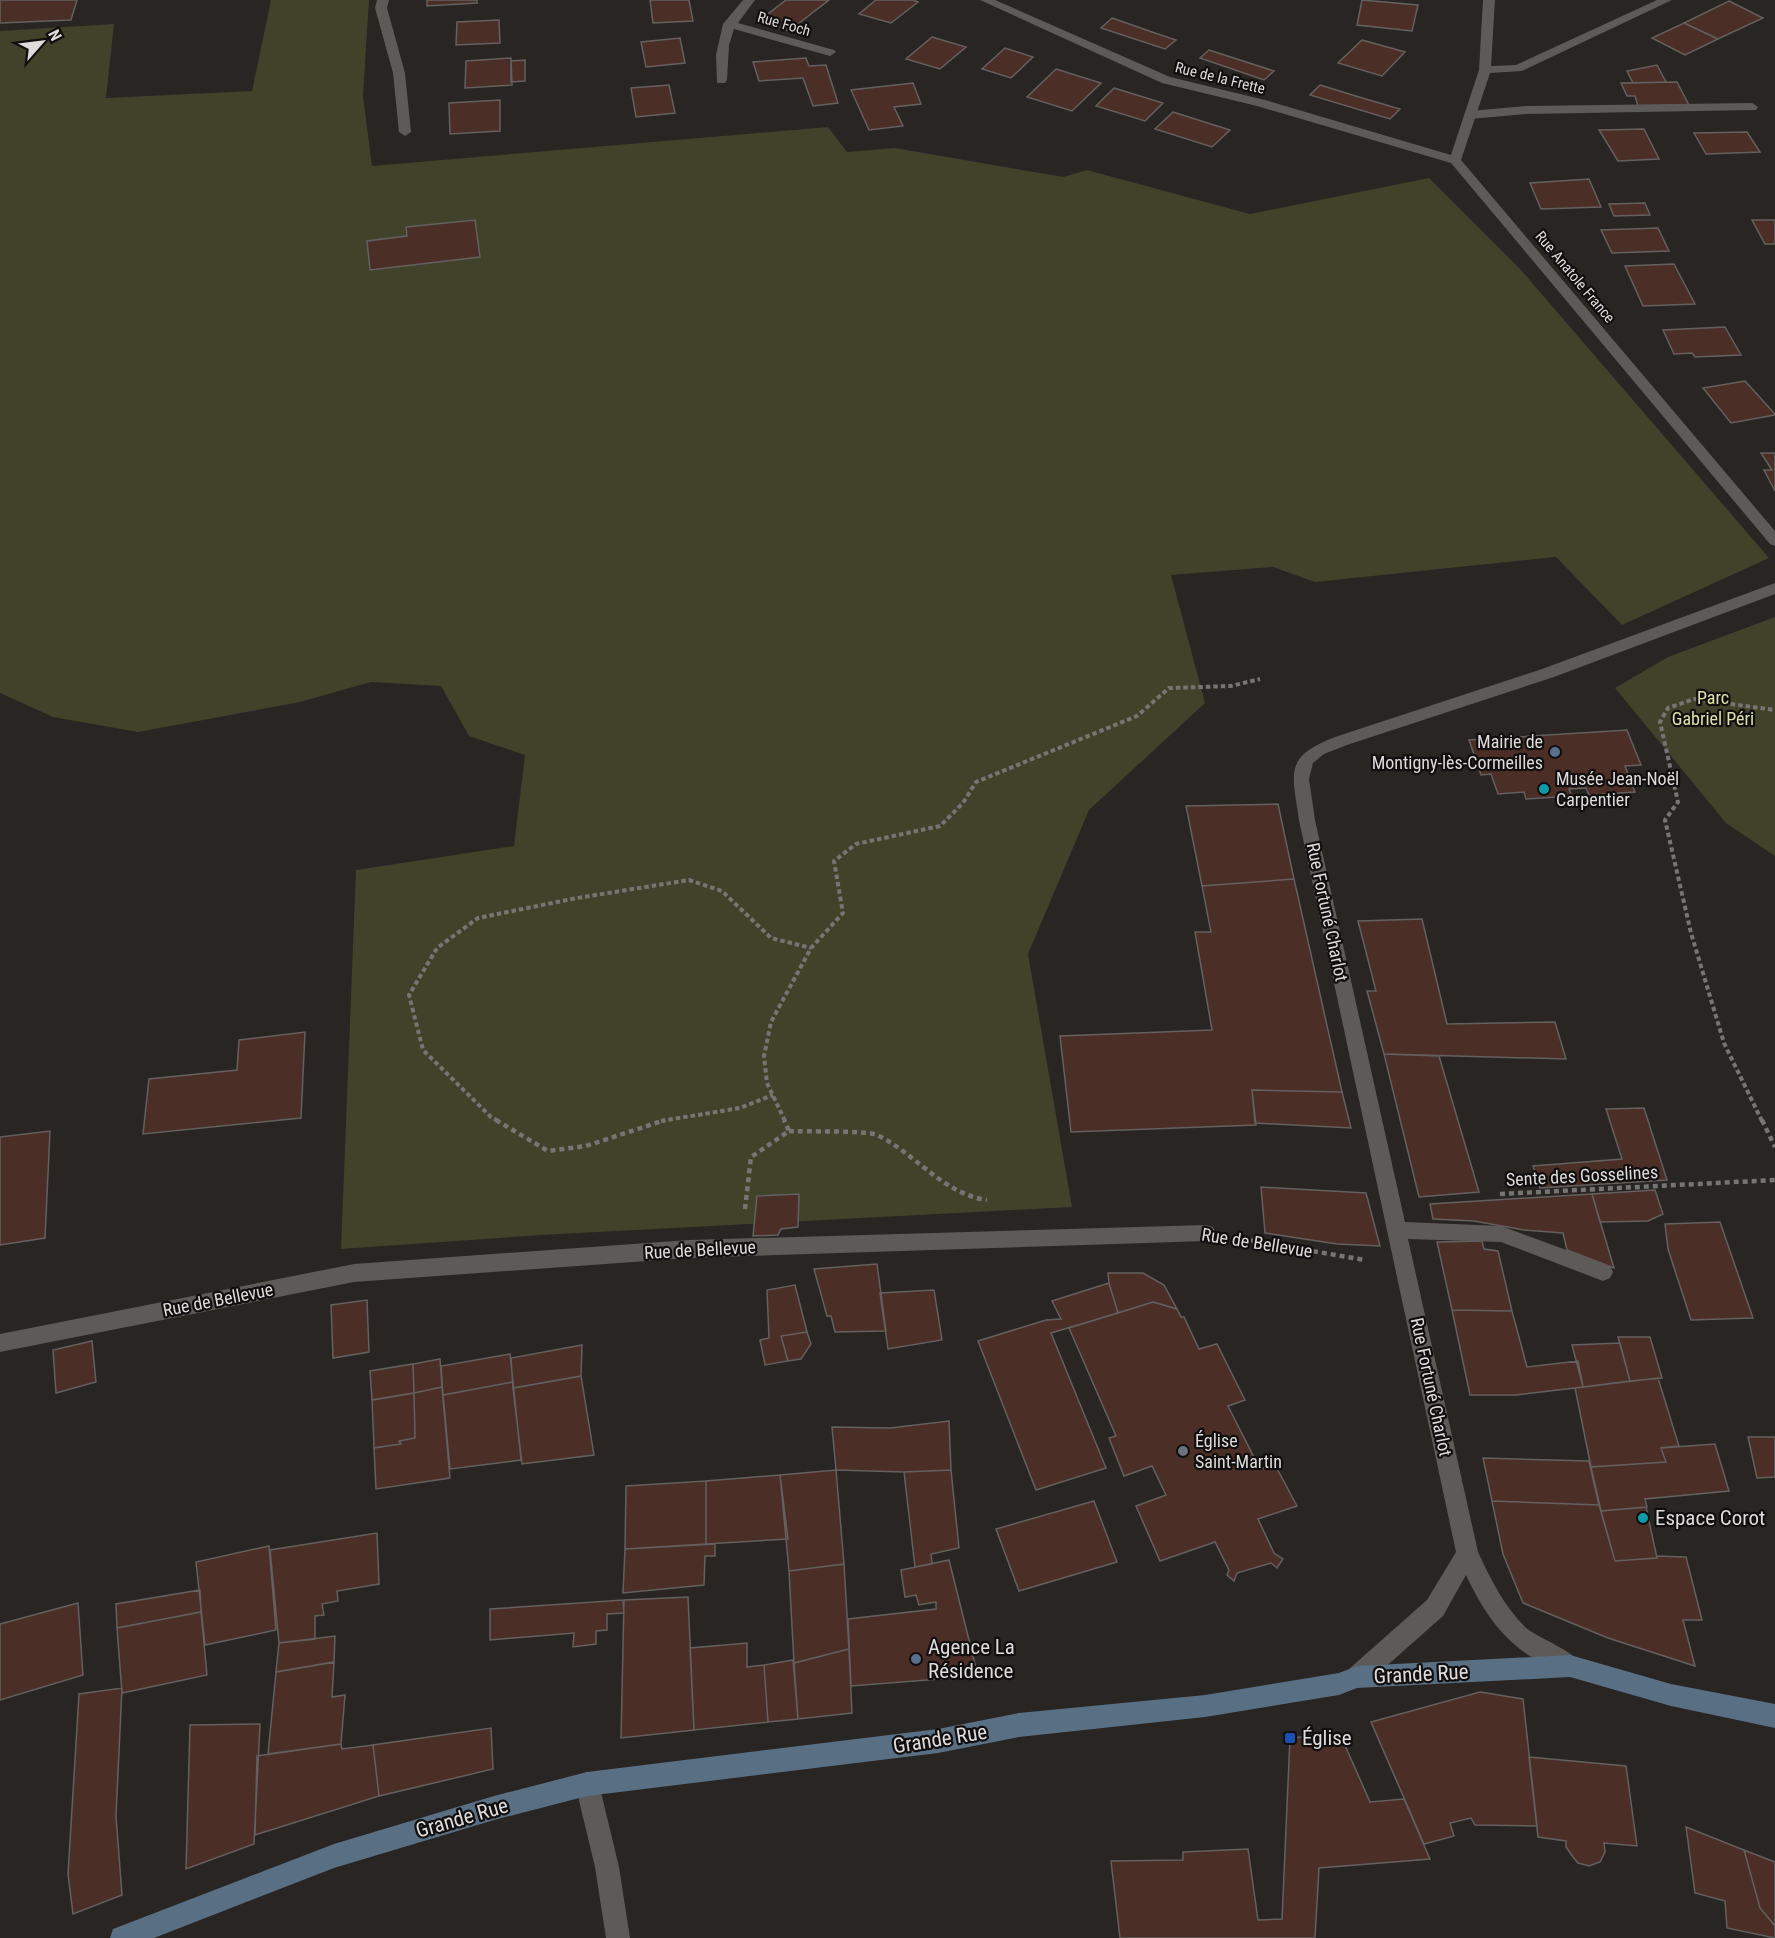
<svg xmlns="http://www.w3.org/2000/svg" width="1775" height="1938" font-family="'Roboto Condensed',sans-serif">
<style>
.green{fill:#40422a}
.building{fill:#4b2f27;stroke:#64605f;stroke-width:1.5}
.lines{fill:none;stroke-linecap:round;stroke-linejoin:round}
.path-far1{stroke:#777573;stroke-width:4;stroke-dasharray:4.5 3;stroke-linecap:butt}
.path{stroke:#777573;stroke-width:4.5;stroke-dasharray:5 4;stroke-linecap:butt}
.lane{fill:#5d5a58;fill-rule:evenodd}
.street{fill:#5d5a58;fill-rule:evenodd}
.secondary{fill:#596f84;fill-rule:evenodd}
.service-dot{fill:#5c6f8a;stroke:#100e0e;stroke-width:2}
.culture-dot{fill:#0f9aa8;stroke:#100e0e;stroke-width:2}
.worship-dot{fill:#6b7280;stroke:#100e0e;stroke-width:2}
.transit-dot{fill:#1a4fb4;stroke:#100e0e;stroke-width:2}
.labels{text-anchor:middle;stroke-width:4.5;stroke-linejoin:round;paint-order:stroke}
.far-street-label{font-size:15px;fill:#dedcdb;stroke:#100e0e}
.park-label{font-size:18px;fill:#dce2aa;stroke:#100e0e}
.poi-label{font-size:18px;fill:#dedcdb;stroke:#100e0e;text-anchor:start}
.street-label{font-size:18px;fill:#dedcdb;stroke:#100e0e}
.near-poi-label{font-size:21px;fill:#dedcdb;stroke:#100e0e;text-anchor:start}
.near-street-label{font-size:21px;fill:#dedcdb;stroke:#100e0e}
</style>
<rect width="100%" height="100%" fill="#282523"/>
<path class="green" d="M271,0h98l-6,96 9,70 456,-39 19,25 48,-4 168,29 24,-7 163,44 179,-36 92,92 248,288 -147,67 -66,-68 -241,25 -42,-15 -102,8 34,128 -116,107 -61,144 44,253 -531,28 -200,14 15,-379 158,-24 11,-91 -56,-19 -28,-50 -70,-4 -71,20 -162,30 -85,-15 -53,-24v-662l114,-7 -8,74 146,-7z
M1775,617v239l-49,-33 -111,-135 53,-31z"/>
<path class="building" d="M0,0h77l-6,20 -71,3z
M427,0h50v3l-50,3z
M650,0h39l4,21 -40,2z
M786,0h43l-40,31 -29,-11z
M876,0h37l5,2 -27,21 -32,-9z
M1362,0l56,5 -6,26 -55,-6z
M1729,1l34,17 -45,21 -34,-16z
M1112,18l43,15 21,7 -11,9 -64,-21z
M499,20l1,23 -44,2 1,-23z
M1684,23l34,16 -33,16 -33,-17z
M932,37l34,10 -26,22 -34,-10z
M680,38l5,25 -39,4 -5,-25z
M1362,40l43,12 -23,24 -44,-13z
M1005,48l28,9 -22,21 -29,-9z
M1209,50l65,21 -10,9 -64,-22z
M511,58l1,27 -47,3 1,-27z
M806,58l3,8 17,-1 12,38 -25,3 -10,-28 -44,3 -6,-19z
M525,60v21l-14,1v-21z
M1657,65l9,17 -33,1 -6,-12z
M1056,69l45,14 -29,28 -45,-14z
M1677,82l12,23 -51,1 -3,-10h-8l-6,-13z
M913,83l8,21 -27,3 9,19 -34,4 -18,-40z
M669,85l6,28 -39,4 -5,-29z
M1320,85l39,12 41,12 -10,10 -80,-24z
M1114,88l49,15 -18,18 -49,-15z
M500,100v31l-50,3 -1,-31z
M1173,112l57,18 -18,17 -57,-18z
M1644,129l15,30 -41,2 -19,-31z
M1747,132l13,20 -54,2 -12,-21z
M1589,179l12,28 -60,2 -11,-26z
M1645,203l5,12 -36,1 -5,-12z
M475,220l5,37 -110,13 -3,-29 40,-5 -1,-9z
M1752,220h23v24h-10z
M1658,228l11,23 -57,2 -11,-23z
M1674,264l21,40 -52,2 -18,-40z
M1725,327l16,28 -46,2 -3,-4 -18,1 -11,-24z
M1745,381l30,33v1l-44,8 -28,-35z
M1761,453h14v38l-11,-21h8z
M1627,730l14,35 -16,1 10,26 -46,3 -3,-7 -17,1 3,7 -46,3 -2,-7 -26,2 -7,-20 -10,1 -12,-35z
M1278,804l16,75 -92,7 -16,-80z
M1294,879l48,213 -90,-2 4,35 -185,7 -11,-96 152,-6 -17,-98h16l-9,-46z
M1422,919l25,105 108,-2 11,37 -182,-5 -17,-63h9l-18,-70z
M305,1032l-4,86 -158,16 6,-55 88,-9 2,-30z
M1384,1054l55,2 40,136 -60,5z
M1252,1090l90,2 9,36 -96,-5z
M1644,1108l23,72 -127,8 -7,-22 89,-7 -16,-50z
M50,1131l-5,107 -45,7v-108z
M1261,1187l105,6 14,53 -43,-2 -72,-11z
M1655,1190l8,24 -15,7 -48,1 -8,-28z
M799,1194l-1,33 -17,2 -3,6 -25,1 4,-40z
M1592,1194l22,74 -47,-18 -4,-17 -39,-3 -50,-9 -41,-2 -3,-15z
M1720,1222l33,96 -62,2 -23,-71 -3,-25z
M1482,1241l2,8 14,2 14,60 -60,-1 -15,-68z
M877,1264l9,67 -51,1 -4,-16h-4l-13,-47z
M1108,1273h35l21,12 13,24 -24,-7 -35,11 -9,-30z
M1109,1283l9,30 -67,20 55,135 -70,22 -58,-149 68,-21 15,-1 -9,-18z
M795,1285l12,47 -26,4 7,25 -23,4 -5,-25 9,-2 -2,-48z
M934,1290l8,50 -54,9 -8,-56z
M367,1300l2,52 -36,6 -2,-53z
M1153,1302l24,7 4,8h3l15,32 18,-5 28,56 -17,6 32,63 15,-4 22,41 -39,13 16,34 9,6 -6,9 -6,-5 -34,10 -3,8 -7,-6 2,-5 -14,-28 -55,19 -24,-55 30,-11 -14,-29 -28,10 -15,-38 7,-2 -47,-108z
M1452,1310l60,1 15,56 51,-6 5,26 -67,8h-46z
M807,1332l4,12 -10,15 -13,2 -7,-25z
M1618,1337h32l12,41 -32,3z
M92,1341l4,41 -40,11 -3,-43z
M1620,1343l10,38 -47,6 -11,-42z
M582,1345l-1,31 -68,12 -2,-30z
M510,1354l3,28 -70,13 -2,-29z
M440,1359l2,28 -28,6 -1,-29z
M413,1364l1,29 -42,7 -2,-29z
M581,1376l13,79 -72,9 -9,-76z
M1658,1378l21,68 -18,2 5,14 -75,5 -16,-79z
M513,1382l8,78 -71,9 -7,-74z
M442,1387l8,91 -74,11 -2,-41 27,-4 -2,-3 16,-3 -1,-45z
M414,1393l1,45 -16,3 2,3 -27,4 -2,-48z
M949,1421l2,49 -47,2 -68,-2 -4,-43 58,1z
M1748,1437h27v40l-18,1z
M1715,1444l14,47 -84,8 2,8 -46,4 -10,-44 75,-5 -5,-14z
M1483,1458l106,3 10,44 -107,-4z
M836,1470l8,94 -55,7 -9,-96z
M951,1470l8,78 -28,6 1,10 -17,3 -11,-95z
M780,1475l8,64 -82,5v-63z
M706,1481v63l-81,5 1,-63z
M1094,1501l23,61 -98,29 -23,-62z
M1492,1501l107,4 16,56 42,-3v-2l29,1 16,63h-19l12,46 -87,-28 -85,-35 -20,-49z
M1646,1507l11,51 -42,3 -14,-50z
M377,1533l2,51 -42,7 1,10 -16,3 2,11 -9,1v23l-36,4 -9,-93z
M715,1544v12h-10l-1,29 -81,8 2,-44z
M269,1546l7,84 -71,15 -9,-83z
M949,1560l29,116 -127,10 -3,-67 88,-10v-7l-17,3 -3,-10 -11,2 -4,-27z
M844,1564l5,85 -55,14 -5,-92z
M200,1590l1,22 -84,16 -1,-24z
M688,1597l6,133 -73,8 3,-138z
M623,1600l1,13 -17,1v16l-11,1v13l-23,3 1,-14 -84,7v-31z
M78,1603l5,72 -83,25v-76z
M201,1612l6,63 -85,18 -5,-65z
M335,1636l-1,26 -58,10 3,-29z
M747,1643v24l17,-2 4,57 -74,8 -4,-82z
M849,1649l3,64 -54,6 -4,-56z
M793,1660l5,59 -30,3 -4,-57z
M334,1662l-2,35 13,-2 -4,49 -73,10 8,-82z
M122,1688l-6,128 6,79 -49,19 -5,-40 11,-180z
M1480,1692l43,7 14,127 -62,-1 -4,-7 -21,5 4,13 -30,8 -53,-122z
M260,1724l-6,120 -68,25 4,-144z
M491,1728l2,41 -114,27 -6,-51z
M1340,1734l30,68 34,-3 26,60 -111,9 -4,70h-195l-9,-77 72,-1v-8l65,-3 10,71 24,-1 8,-181z
M341,1744l1,5 31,-4 6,51 -124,39 2,-79z
M1529,1757l97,9 11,80 -33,-3 1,9 -5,10 -11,4 -11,-3 -5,-6 -7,-10v-6l-28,-4z
M1686,1827l58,23 16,58 15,18v12l-48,-10 -2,-27 -30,-8z
M1744,1850l31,12v64l-15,-18z"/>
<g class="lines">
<path class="path-far1" d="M498,1121l-7,-4 -68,-67 -14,-55 28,-47 41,-30 99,-20 112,-18 33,11 49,47 40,10
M661,1121l79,-13 33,-13
M785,1121l-18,-38 -3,-27 7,-34 40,-74 32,-35 -9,-52 22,-17 84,-18 23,-23 13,-21 161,-66 32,-28 62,-2 29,-7
M1762,1121l-38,-78 -33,-110 -26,-113 13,-18 -18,-80 8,-14 26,-9 81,11"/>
<path class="path" d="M496,1120l52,31 38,-5 79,-26
M1762,1120l13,27
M789,1131c15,1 78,-1 88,4 38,18 66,59 110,65
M1500,1194l275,-14
M745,1209l6,-52 38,-26 -5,-11
M1242,1239l123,21"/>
<path class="lane" d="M377,0h12l-2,8 18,65 6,59 -6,4 -6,-4 -6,-59 -18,-65z
M1752,103l6,4 -2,3 -230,4 -56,5 -6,-4 6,-4 56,-5z
M1206,1225l7,2 3,6 -3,6 -7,2 -517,17 -335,24 -354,70v-18l354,-70 335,-24z"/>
<path class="street" d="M743,0h12l-17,23 96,27 2,2 -6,4 -96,-27 -5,16 -2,35 -2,3h-8l-1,-28 7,-31z
M980,0h15l175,77 95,23 186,55 28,-85 4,-70h12l-4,66 25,-1 141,-65h15l-150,71 -32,2 -29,87 314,371v15l-5,-2 -319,-381 -194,-57 -95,-23z
M1775,583v11l-221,83 -207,68 -23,9 -11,9 -4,16 6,41 90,402 96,4 109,40 3,6 -3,6 -7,3 -102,-39 -93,-3 70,313c12,26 26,54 47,75 15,13 50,23 56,39l-3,8 -8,3c-54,-22 -79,-49 -104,-102l-23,41 -78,69 -8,3 -8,-3 -3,-8 3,-8 78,-69 29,-48 -157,-732c-7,-49 -15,-63 36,-83l207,-68z
M587,1772l8,4 4,8 20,83 11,71h-24l-11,-71 -20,-83 4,-8z"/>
<path class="secondary" d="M1570,1655l101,29 104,20v24l-104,-22 -101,-29 -213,11 -18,7 -134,22 -186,20 -81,16 -351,43 -93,24 -160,48 -180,70h-44l3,-9 221,-85 160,-48 93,-24 351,-43 81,-16 186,-18 134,-22 18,-7z"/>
</g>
<g class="service-dot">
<circle cx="1555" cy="752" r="6"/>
<circle cx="916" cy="1659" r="6"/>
</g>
<g class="culture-dot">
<circle cx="1544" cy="789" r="6"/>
<circle cx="1643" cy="1518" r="6"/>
</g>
<circle class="worship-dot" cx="1183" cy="1451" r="6"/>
<rect class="transit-dot" x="1284" y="1732" width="12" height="12" rx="3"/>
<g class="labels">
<g class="far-street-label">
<text transform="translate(784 24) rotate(16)" y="5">Rue Foch</text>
<text transform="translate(1220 78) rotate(14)" y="5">Rue de la Frette</text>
<text transform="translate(1575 277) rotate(50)" y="5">Rue Anatole France</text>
</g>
<g class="park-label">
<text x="1713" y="704">Parc<tspan x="1713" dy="21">Gabriel Péri</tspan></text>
</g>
<g class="poi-label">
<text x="1543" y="748" text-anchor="end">Mairie de<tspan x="1543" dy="21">Montigny-lès-Cormeilles</tspan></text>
<text x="1556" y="785">Musée Jean-Noël<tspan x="1556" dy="21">Carpentier</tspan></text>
<text x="1195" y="1447">Église<tspan x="1195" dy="21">Saint-Martin</tspan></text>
</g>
<g class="street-label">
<text transform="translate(1327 912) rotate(78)" y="6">Rue Fortuné Charlot</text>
<text transform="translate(1582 1176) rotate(-3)" y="6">Sente des Gosselines</text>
<text transform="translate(1257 1243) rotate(9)" y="6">Rue de Bellevue</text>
<text transform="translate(700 1250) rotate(-3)" y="6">Rue de Bellevue</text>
<text transform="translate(218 1300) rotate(-11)" y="6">Rue de Bellevue</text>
<text transform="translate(1431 1387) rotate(78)" y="6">Rue Fortuné Charlot</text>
</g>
<g class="near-poi-label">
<text x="1655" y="1525">Espace Corot</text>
<text x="928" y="1654">Agence La<tspan x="928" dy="24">Résidence</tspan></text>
<text x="1302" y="1745">Église</text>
</g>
<g class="near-street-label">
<text transform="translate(1421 1674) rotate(-3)" y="7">Grande Rue</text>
<text transform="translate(940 1739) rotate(-9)" y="7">Grande Rue</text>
<text transform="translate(462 1818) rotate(-16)" y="7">Grande Rue</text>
</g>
</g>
<g transform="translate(42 42) rotate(62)" stroke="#100e0e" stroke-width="4.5" paint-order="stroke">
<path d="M0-4.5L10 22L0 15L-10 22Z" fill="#dedcdb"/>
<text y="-9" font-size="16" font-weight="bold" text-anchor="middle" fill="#dedcdb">N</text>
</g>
</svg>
